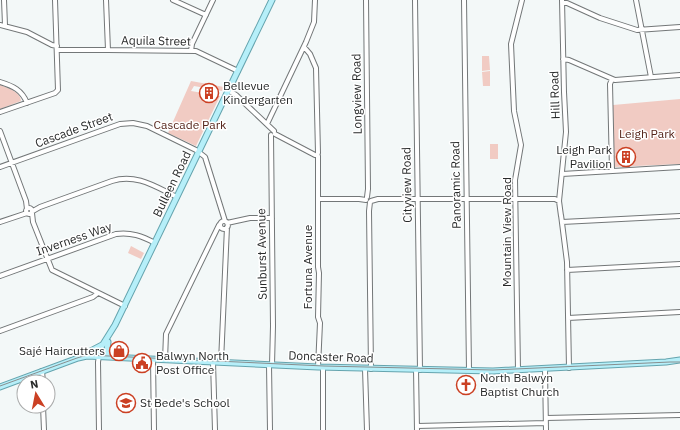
<svg xmlns="http://www.w3.org/2000/svg" width="680" height="430" font-family="'IBM Plex Sans',sans-serif">
<style>
.green{fill:#f1cbc3}
.lines{fill:none;stroke-linecap:round;stroke-linejoin:round}
.minor-casing{stroke:#737778;stroke-width:6}
.major-casing{stroke:#65a4ae;stroke-width:7}
.minor{stroke:#fff;stroke-width:4}
.major{stroke:#b6eff9;stroke-width:5}
.tram{stroke:#898d8d;stroke-width:1}
.labels{text-anchor:middle;stroke-width:3;stroke-linejoin:round;paint-order:stroke}
.street-label{font-size:12px;fill:#282a2a;stroke:#fff}
.poi-label{font-size:12px;fill:#282a2a;stroke:#fff;text-anchor:start}
.park-label{font-size:12px;fill:#55241a;stroke:#fff}
</style>
<rect width="100%" height="100%" fill="#f3f8f8"/>
<path class="green" d="M482,56h7l1,14 -8,1z
M490,71v15h-7l-1,-14z
M191,81l33,6 -2,4 -28,-5 -3,5 29,5 -24,50 -28,-13z
M0,85c8,3 21,7 21,16l-21,8z
M680,99v65l-66,3 -1,-62z
M490,144h8v15h-8z
M131,246l13,7 -3,6 -13,-6z"/>
<g class="lines">
<defs>
<path id="minor" d="M4,0l1,25
M106,0l2,50
M173,0l33,15
M366,0l2,189 -1,8
M415,0l5,370
M464,0l5,370
M636,0l15,77
M562,3h5l33,15 37,12 43,-3
M0,25l27,7 25,13 5,1
M304,47l6,7 6,14 2,85
M57,50h51l88,1 42,20
M191,51l1,-7 21,-44
M563,59l6,1 46,20 65,-5
M612,79l-2,5 2,87
M0,82c13,4 22,8 27,21
M228,90l8,5 38,36
M0,112l55,-19 3,-3 -3,-90
M267,124l39,-82 8,-20 1,-22
M0,131l26,70 1,8
M275,134l40,21
M271,135l2,191 -1,39
M0,167l120,-43 13,-1 14,3 49,24 9,7 20,64
M562,174l118,-7
M318,199h41l7,1
M371,201l7,-2h177l4,2
M370,202l-1,9 2,158
M26 211a3 3 0 1 1 6 0a3 3 0 1 1-6 0Z
M33,211l7,-4 72,-26c24,-8 44,6 65,16
M32,213l1,9 19,48 73,36
M561,215l6,47 2,106
M561,216l-2,-15 7,-69 -2,-40 -2,-92
M220 225a4 4 0 1 1 8 0a4 4 0 1 1-8 0Z
M0,222l27,-9
M562,222l118,-6
M227,223l23,-5h22
M567,270l113,-6
M0,276l116,-42c15,-2 26,2 39,9
M568,318l112,-6
M0,331l93,-34 5,-4
M99,356l-1,6 1,68
M153,359l1,71
M165,360l1,-26 53,-109
M213,362l2,68
M221,362l6,-135
M269,365l1,65
M318,367l2,-44 -2,-6 1,-44 -1,-6v-111
M323,367v63
M365,369l2,61
M416,369l1,61
M545,369l1,61
M518,370l-3,-190 6,-35 -7,-34 -3,-67 11,-44
M42,371l1,11
M43,406l1,24
M546,418l134,-3
M417,426l129,-3"/>
<path id="major" d="M108,342l-1,9 3,6
M83,355l19,-10
M99,356l1,-7 15,-24 157,-325
M0,387l78,-29 9,-2 231,11 175,4 173,-9 14,-2"/>
</defs>
<use href="#minor" class="minor-casing"/>
<use href="#major" class="major-casing"/>
<use href="#minor" class="minor"/>
<use href="#major" class="major"/>
<path class="tram" d="M0,386l77,-28 10,-3 237,11 169,4 177,-8h10"/>
</g>
<defs>
<symbol id="building-ring" viewBox="-11 -11 22 22"><circle r="9.5" fill="#fff" stroke="#cb4023" stroke-width="1.5"/><path d="M-4-6H4V6H1V3H-1V6H-4ZM-2.5-4.3h1.7v1.8h-1.7ZM.8-4.3h1.7v1.8H.8ZM-2.5-1h1.7V.8h-1.7ZM.8-1h1.7V.8H.8Z" fill="#cb4023"/></symbol>
<symbol id="shop-ring" viewBox="-11 -11 22 22"><circle r="9.5" fill="#fff" stroke="#cb4023" stroke-width="1.5"/><path d="M-5-2.5h2.3a2.7 3.5 0 0 1 5.4 0H5L5.5 6h-11ZM-1.5-2.5h3a1.5 2.3 0 0 0-3 0Z" fill="#cb4023"/></symbol>
<symbol id="civic-ring" viewBox="-11 -11 22 22"><circle r="9.5" fill="#fff" stroke="#cb4023" stroke-width="1.5"/><path d="M-.6-6.5H3V-4.5H.6V-3L4-1V1h2V6H-6V1h2V-1L-.6-3ZM-1.2 2.5V6h2.4V2.5Z" fill="#cb4023"/></symbol>
<symbol id="church-ring" viewBox="-11 -11 22 22"><circle r="9.5" fill="#fff" stroke="#cb4023" stroke-width="1.5"/><path d="M-1.2-6h2.4v3.5h3.3v2.4h-3.3V6h-2.4V-.1h-3.3v-2.4h3.3Z" fill="#cb4023"/></symbol>
<symbol id="school-ring" viewBox="-11 -11 22 22"><circle r="9.5" fill="#fff" stroke="#cb4023" stroke-width="1.5"/><path d="M0-5L7-2L0 1L-7-2ZM-4 1L0 2.5L4 1V4Q0 6-4 4Z" fill="#cb4023"/></symbol>
</defs>
<g fill-rule="evenodd">
<use href="#building-ring" x="198" y="82" width="22" height="22"/>
<use href="#building-ring" x="615" y="146" width="22" height="22"/>
<use href="#shop-ring" x="108" y="340" width="22" height="22"/>
<use href="#civic-ring" x="131" y="352" width="22" height="22"/>
<use href="#church-ring" x="455" y="374" width="22" height="22"/>
<use href="#school-ring" x="115" y="392" width="22" height="22"/>
</g>
<g class="labels">
<g class="street-label">
<text transform="translate(156 41) rotate(1)" y="4">Aquila Street</text>
<text transform="translate(357 94) rotate(-91)" y="4">Longview Road</text>
<text transform="translate(555 95) rotate(-92)" y="4">Hill Road</text>
<text transform="translate(74 130) rotate(-20)" y="4">Cascade Street</text>
<text transform="translate(172 184) rotate(-64)" y="4">Bulleen Road</text>
<text transform="translate(407 185) rotate(-91)" y="4">Cityview Road</text>
<text transform="translate(456 185) rotate(-91)" y="4">Panoramic Road</text>
<text transform="translate(507 232) rotate(-90)" y="4">Mountain View Road</text>
<text transform="translate(74 239) rotate(-19)" y="4">Inverness Way</text>
<text transform="translate(262 254) rotate(-91)" y="4">Sunburst Avenue</text>
<text transform="translate(308 267) rotate(-90)" y="4">Fortuna Avenue</text>
<text transform="translate(331 357) rotate(2)" y="4">Doncaster Road</text>
</g>
<g class="poi-label">
<text x="223" y="90">Bellevue<tspan x="223" dy="14">Kindergarten</tspan></text>
<text x="612" y="154" text-anchor="end">Leigh Park<tspan x="612" dy="14">Pavilion</tspan></text>
<text x="105" y="355" text-anchor="end">Sajé Haircutters</text>
<text x="156" y="360">Balwyn North<tspan x="156" dy="14">Post Office</tspan></text>
<text x="480" y="382">North Balwyn<tspan x="480" dy="14">Baptist Church</tspan></text>
<text x="140" y="407">St Bede's School</text>
</g>
<g class="park-label">
<text x="190" y="129">Cascade Park</text>
<text x="647" y="138">Leigh Park</text>
</g>
</g>
<g transform="translate(36 394) rotate(350)"><circle r="19" fill="#ffffff" stroke="#a9aaaa"/>
<path d="M0-3L7 15L0 10L-7 15Z" fill="#cb4023"/>
<text y="-6" font-size="11" font-weight="bold" text-anchor="middle" fill="#282a2a">N</text>
</g>
</svg>
